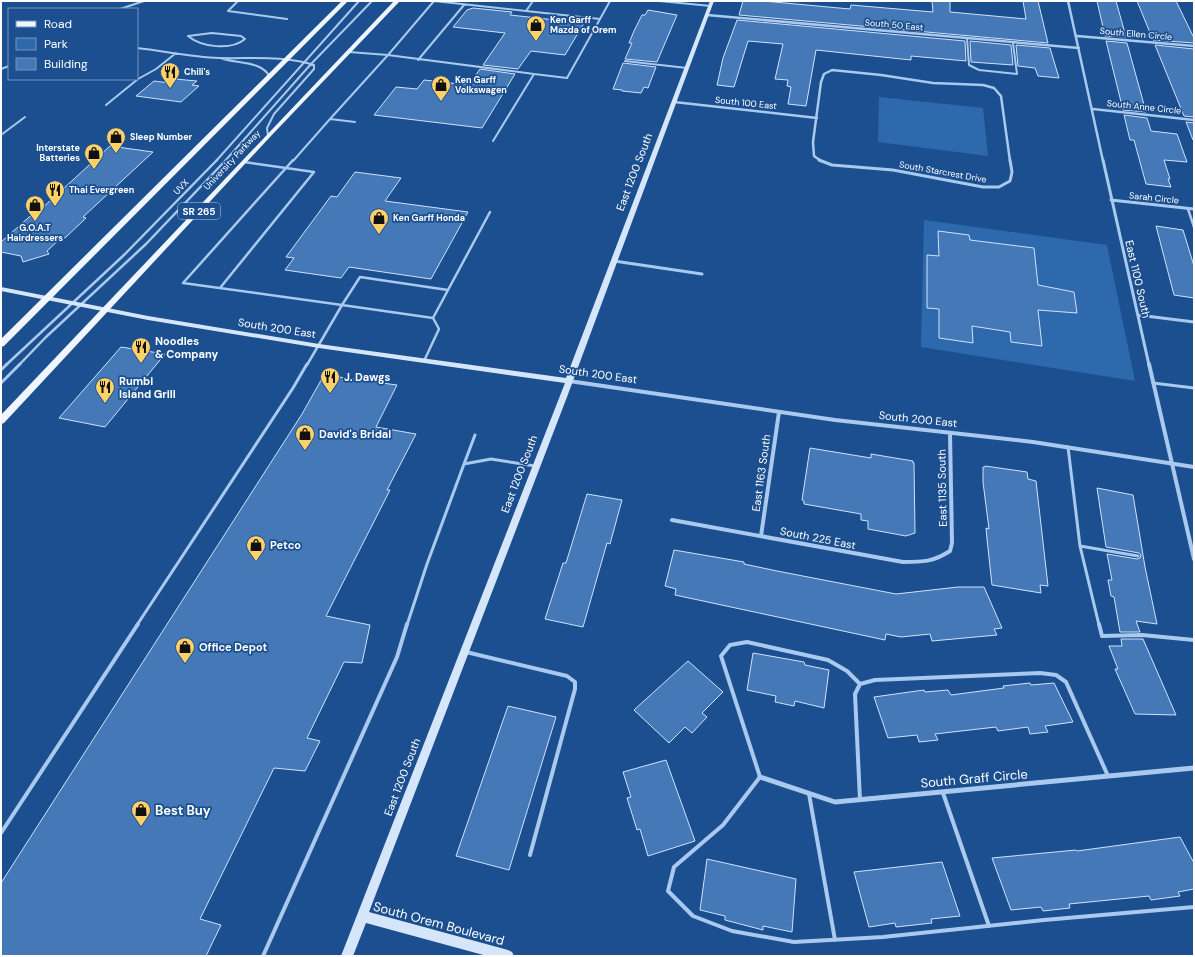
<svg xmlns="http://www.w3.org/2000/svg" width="1195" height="957" font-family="'DM Sans',sans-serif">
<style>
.green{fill:#2e69ad}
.building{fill:#4478b7;stroke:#cfe3fa}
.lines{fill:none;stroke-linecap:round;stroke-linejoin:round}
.lane-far3{stroke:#a9c9ee;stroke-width:2}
.lane-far2{stroke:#a9c9ee;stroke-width:2.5}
.lane-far1{stroke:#a9c9ee;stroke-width:3}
.lane{stroke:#a9c9ee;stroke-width:4}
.street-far3{stroke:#a9c9ee;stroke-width:2.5}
.street-far2{stroke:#a9c9ee;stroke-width:3}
.street-far1{stroke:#a9c9ee;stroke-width:4}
.street{stroke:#a9c9ee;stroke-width:5}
.secondary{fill:#d6e6fa;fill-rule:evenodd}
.primary{fill:#f0f6ff;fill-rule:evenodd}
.labels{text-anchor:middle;stroke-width:3.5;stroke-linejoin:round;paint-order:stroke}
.far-poi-label{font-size:9px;font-weight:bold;fill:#fff;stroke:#1b4f8f;text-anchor:start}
.far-street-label{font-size:9px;fill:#fff;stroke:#1b4f8f}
.shield{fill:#1b4f8f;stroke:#bbcadd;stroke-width:1}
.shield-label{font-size:10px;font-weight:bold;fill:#fff}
.street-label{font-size:11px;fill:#fff;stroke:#1b4f8f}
.poi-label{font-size:11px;font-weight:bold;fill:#fff;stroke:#1b4f8f;text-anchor:start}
.near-street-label{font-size:13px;fill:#fff;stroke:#1b4f8f}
.near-poi-label{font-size:13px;font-weight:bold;fill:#fff;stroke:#1b4f8f;text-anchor:start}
</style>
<rect width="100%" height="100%" fill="#1b4f8f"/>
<path class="green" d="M879,97l104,11 5,48 -110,-14z
M924,220l183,25 28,136 -214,-34z"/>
<path class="building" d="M743,1h20l87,8 1,-4 82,7 -1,-11h18v11l76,7 -3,-18h15l10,42 -309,-28z
M1097,1h19l10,36 -21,-1z
M1137,1h39l18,37v5l-41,-3z
M473,8l39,4 -2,3 74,8 -19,32 -34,-4 -13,18 -35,-4 22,-32 -52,-6 14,-17z
M648,10l29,5 -20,47 -32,-3 7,-16h-3l5,-12 8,-16h3z
M737,20l228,21 1,20 -55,-5v4l-95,-10 -10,56 -18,-2 3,-17 -4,-1 1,-6 -13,-1 8,-35 -35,-3 -14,46 -17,-2 6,-27z
M970,41l41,4 2,20 -42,-3z
M1106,41l21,2 19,69 -23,-2z
M1016,45l34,3 9,30 -21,-2 -3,-8 -17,-2z
M1155,45l39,4v68l-10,-1z
M623,63l33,4 -8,21 -4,-1 -3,6 -19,-2v-1l-9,-1z
M480,69l35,5 -33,54 -108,-13 22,-28 21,2 7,-9 45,5z
M175,79l22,2 -5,4 7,1 -18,16 -45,-6 18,-15 16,2z
M1124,115l23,3 4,13 26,3 10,28 -23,-2 6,19h-2l3,8 -25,-3 -12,-44h-4z
M1186,122l8,1v17h-1z
M110,146l43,6 -70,65 3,1 -21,20 -3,-1 -15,14 2,3 -26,8 -2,-6 -20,-4v-10l36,-32h3z
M355,172l46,6 -16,23 83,11 -37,67 -82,-12 -8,11 -56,-8 9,-12 -8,-1 45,-61 6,1z
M1156,226l27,4 11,36v32l-20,-3z
M938,231l31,4 1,5 64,8 4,37 36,7 3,21 -39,-3 4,36 -31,-4 -1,-10 -38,-6 1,17 -34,-5v-29l-12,-1v-53l12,1z
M121,347l44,7 -60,73 -46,-9z
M324,375l73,10 -21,42 40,7 -29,56h3l-64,126 44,9 -8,38 -18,-1 -37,76 13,3 -15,30 -31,-3 -74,151 21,6 -15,31h-205v-73l301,-469z
M810,448l61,10v-4l42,7v2h1l1,70 -9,3 -38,-7v-8l-7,-1v-6l-57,-10v-3l-2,-1z
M985,466l42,6 1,7 8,2 12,105 -8,-1 1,8 -49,-8 -5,-46 -1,-11 3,1 -6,-47v-15h2z
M1097,488l36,7 12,72 12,57 -21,-3 4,11h-20l-6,-35 -3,-1 -3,-16h4l-5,-26 30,5 3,-1 1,-3 -2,-2 -33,-6z
M587,494l35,6 -12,44 -3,-1 -24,84 -38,-8 18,-56h3z
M674,550l70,12v2l33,7 119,23 62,-7h26l18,41 -8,1 3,6 -65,6 -2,-7 -29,3 -15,-3 -1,6 -210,-45 1,-6 -11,-3z
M1121,639h22l33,76 -41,-1 -20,-45h3l-9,-23h13z
M753,653l51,9 1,3 24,5 -5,38 -29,-7 -1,5 -19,-4 1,-6 -29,-6z
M688,661l35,31 -21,21 5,4 -15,16 -7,-6 -16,16 -35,-33z
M1030,683l1,2 23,-2 19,39 -28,4 3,6 -18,2 -2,-7 -30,4 -2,-4 -61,7 3,6 -19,2 -2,-7 -29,3 -14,-41 50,-7 1,2 23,-2 3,5 53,-7 -1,-2z
M508,706l48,11 -47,153 -53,-14z
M666,760l29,81 -47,15 -8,-27 -3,1 -10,-32 4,-1 -8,-25z
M1180,837l14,26v26l-16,3 2,4 -29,4 -2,-4 -80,8 1,4 -27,3 -2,-4 -30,3 -19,-52 84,-8 1,1z
M707,859l89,20 -4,53 -29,-6v4l-38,-10v-4l-25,-6z
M942,862l18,54 -29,3 1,4 -36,4 -1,-4 -26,4 -15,-55z"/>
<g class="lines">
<path class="lane-far3" d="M238,1l-10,10 59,8
M434,1l92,10
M533,1l-7,10 74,8 -33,59 -33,-4
M659,1l52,5
M120,9l24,-8
M600,19l10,-18
M212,33l29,3 4,3c-14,12 -44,8 -57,-3z
M967,38l2,27 10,5 38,4 -4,-31
M137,48c27,3 55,9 82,10 32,1 64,-3 95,7v4l-40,45 -7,14 1,8
M349,52l39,3 46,-54
M220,58c16,6 41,2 50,19
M418,60l46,-55
M625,61l62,7
M1,69l8,-3
M106,105l32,-26 18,-10 20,-16
M355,122l-25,-3 58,-64 146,19 -41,67
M1,135l24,-18
M216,161l143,-160
M225,161l86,-97 61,-63
M293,161l37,-42"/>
<path class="lane-far2" d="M244,162l42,6 -103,115 159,22
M1188,209l6,18
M360,277l88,13 -15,28 -91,-13z
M220,288l94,-116 -28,-4 7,-8
M448,290l42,-78
M424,361l15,-32 -6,-11
M6,365l119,-111 92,-94
M19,365l27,-28 100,-93 80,-84
M307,365l35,-60"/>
<path class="lane-far1" d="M1,370l6,-6
M1,383l19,-19
M1153,383l41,5
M1068,447l12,99 19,79
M464,464l11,-29
M1080,546l58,10
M137,625l156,-237 14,-24
M407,625l20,-61 37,-100 27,-5 44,7"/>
<path class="lane" d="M1099,624l3,12 40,-1 52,5
M466,652l101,24 8,6v7l-45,166
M860,684l-13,-13 -19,-11 -81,-18 -17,3 -9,11 39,121 -37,48 -49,42 -6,24 25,25 39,15 62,11 89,-5 161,-17 150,-13
M943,793l46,133
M809,794l26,146
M860,800l-5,-106 5,-10 15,-4 165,-7 16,2 10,7 42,94
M1,833l137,-209
M263,956l134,-299 10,-33"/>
<path class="street-far3" d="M1068,1l35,160
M707,15l372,33
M1077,36l117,10
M674,102l143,16
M1093,109l101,11
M821,161l-7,-5 -1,-14 8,-60 3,-8 8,-4 49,5 52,8 50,2 11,3 7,8 9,65"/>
<path class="street-far2" d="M819,160l13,5 61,5 90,17h16l11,-6 2,-9 -2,-12
M1103,160l46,205
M1111,200l83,9
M614,261l88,13
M1138,315l56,7"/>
<path class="street-far1" d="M1149,364l45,195
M569,381l266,39 198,22 161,25
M672,520l231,42c20,0 30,0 47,-11l2,-8 -2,-110
M761,536l18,-124"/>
<path class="street" d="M760,777l75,25 359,-34"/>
<path class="secondary" d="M710,1h4l-147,396 -198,515 139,38 4,2 2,4h-27l-121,-33 -13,33h-12l224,-573 -246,-35 -171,-28 -147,-29v-4l147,29 171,28 247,34z"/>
<path class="primary" d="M342,1h6l-344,345 -3,1v-8z
M394,1h6l-130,136 -266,286 -3,1v-9z"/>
</g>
<defs>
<symbol id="shop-pin" viewBox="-11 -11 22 30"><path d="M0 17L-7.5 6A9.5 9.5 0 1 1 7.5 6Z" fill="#ffd166" stroke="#1b4f8f"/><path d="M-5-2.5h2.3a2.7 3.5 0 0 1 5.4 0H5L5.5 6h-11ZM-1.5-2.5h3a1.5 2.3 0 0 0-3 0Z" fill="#111"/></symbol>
<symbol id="restaurant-pin" viewBox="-11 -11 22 30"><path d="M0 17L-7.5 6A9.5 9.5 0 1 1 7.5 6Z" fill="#ffd166" stroke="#1b4f8f"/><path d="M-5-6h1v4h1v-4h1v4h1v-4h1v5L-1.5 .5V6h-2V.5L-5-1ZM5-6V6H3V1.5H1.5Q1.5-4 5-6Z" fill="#111"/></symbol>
</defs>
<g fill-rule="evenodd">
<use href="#shop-pin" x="525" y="14" width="22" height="30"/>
<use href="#restaurant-pin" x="159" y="61" width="22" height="30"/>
<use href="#shop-pin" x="430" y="74" width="22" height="30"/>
<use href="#shop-pin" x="105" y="126" width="22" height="30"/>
<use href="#shop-pin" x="83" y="142" width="22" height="30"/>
<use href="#restaurant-pin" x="44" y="179" width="22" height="30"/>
<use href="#shop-pin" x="24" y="194" width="22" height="30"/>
<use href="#shop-pin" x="368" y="207" width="22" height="30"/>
<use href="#restaurant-pin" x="130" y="336" width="22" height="30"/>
<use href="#restaurant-pin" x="319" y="366" width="22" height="30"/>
<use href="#restaurant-pin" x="94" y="376" width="22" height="30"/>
<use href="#shop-pin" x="294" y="423" width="22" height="30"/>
<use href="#shop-pin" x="245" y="534" width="22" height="30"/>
<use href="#shop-pin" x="174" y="636" width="22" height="30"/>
<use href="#shop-pin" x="130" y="799" width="22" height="30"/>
</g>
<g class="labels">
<g class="far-poi-label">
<text x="550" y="23">Ken Garff<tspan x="550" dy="10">Mazda of Orem</tspan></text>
<text x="184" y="75">Chili's</text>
<text x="455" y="83">Ken Garff<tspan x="455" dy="10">Volkswagen</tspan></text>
<text x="130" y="140">Sleep Number</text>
<text x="80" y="151" text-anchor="end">Interstate<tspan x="80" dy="10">Batteries</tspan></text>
<text x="69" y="193">Thai Evergreen</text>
<text x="393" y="221">Ken Garff Honda</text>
<text x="35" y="231" text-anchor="middle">G.O.A.T<tspan x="35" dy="10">Hairdressers</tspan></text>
</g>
<g class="far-street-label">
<text transform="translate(894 25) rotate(5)" y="3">South 50 East</text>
<text transform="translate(1136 34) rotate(5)" y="3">South Ellen Circle</text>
<text transform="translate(746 103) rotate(6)" y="3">South 100 East</text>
<text transform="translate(1144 107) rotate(6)" y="3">South Anne Circle</text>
<text transform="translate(232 160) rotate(-47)" y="3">University Parkway</text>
<text transform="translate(943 172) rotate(10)" y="3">South Starcrest Drive</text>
<text transform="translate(181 187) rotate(-46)" y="3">UVX</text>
<text transform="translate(1154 198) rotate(6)" y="3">Sarah Circle</text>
</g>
<rect class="shield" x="178" y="203" width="42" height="16" rx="3"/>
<g class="shield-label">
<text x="199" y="215">SR 265</text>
</g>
<g class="street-label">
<text transform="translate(634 172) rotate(-69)" y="4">East 1200 South</text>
<text transform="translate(1138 279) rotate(77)" y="4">East 1100 South</text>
<text transform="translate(277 328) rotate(9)" y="4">South 200 East</text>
<text transform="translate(598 374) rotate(8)" y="4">South 200 East</text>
<text transform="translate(918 419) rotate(6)" y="4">South 200 East</text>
<text transform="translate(761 473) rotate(-82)" y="4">East 1163 South</text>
<text transform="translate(519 474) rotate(-69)" y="4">East 1200 South</text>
<text transform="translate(942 488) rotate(-91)" y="4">East 1135 South</text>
<text transform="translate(818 538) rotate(11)" y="4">South 225 East</text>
<text transform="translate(402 777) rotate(-69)" y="4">East 1200 South</text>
</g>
<g class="poi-label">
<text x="155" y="345">Noodles<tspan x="155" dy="13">&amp; Company</tspan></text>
<text x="344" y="381">J. Dawgs</text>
<text x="119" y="385">Rumbi<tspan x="119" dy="13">Island Grill</tspan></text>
<text x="319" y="438">David's Bridal</text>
<text x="270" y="549">Petco</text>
<text x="199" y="651">Office Depot</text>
</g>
<g class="near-street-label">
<text transform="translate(974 778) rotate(-5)" y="5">South Graff Circle</text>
<text transform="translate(439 923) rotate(15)" y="5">South Orem Boulevard</text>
</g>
<g class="near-poi-label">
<text x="155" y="815">Best Buy</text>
</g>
</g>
<rect width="1195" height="957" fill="none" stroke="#ffffff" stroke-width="4"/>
<rect x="8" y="8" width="130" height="72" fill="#1b4f8f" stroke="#7695bc"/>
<rect x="16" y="21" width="20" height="6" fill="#f0f6ff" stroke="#7695bc"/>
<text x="44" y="28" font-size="12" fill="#ffffff">Road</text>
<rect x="16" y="38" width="20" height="12" fill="#2e69ad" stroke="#7695bc"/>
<text x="44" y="48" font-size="12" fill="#ffffff">Park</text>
<rect x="16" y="58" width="20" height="12" fill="#4478b7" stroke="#7695bc"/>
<text x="44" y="68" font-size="12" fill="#ffffff">Building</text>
</svg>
